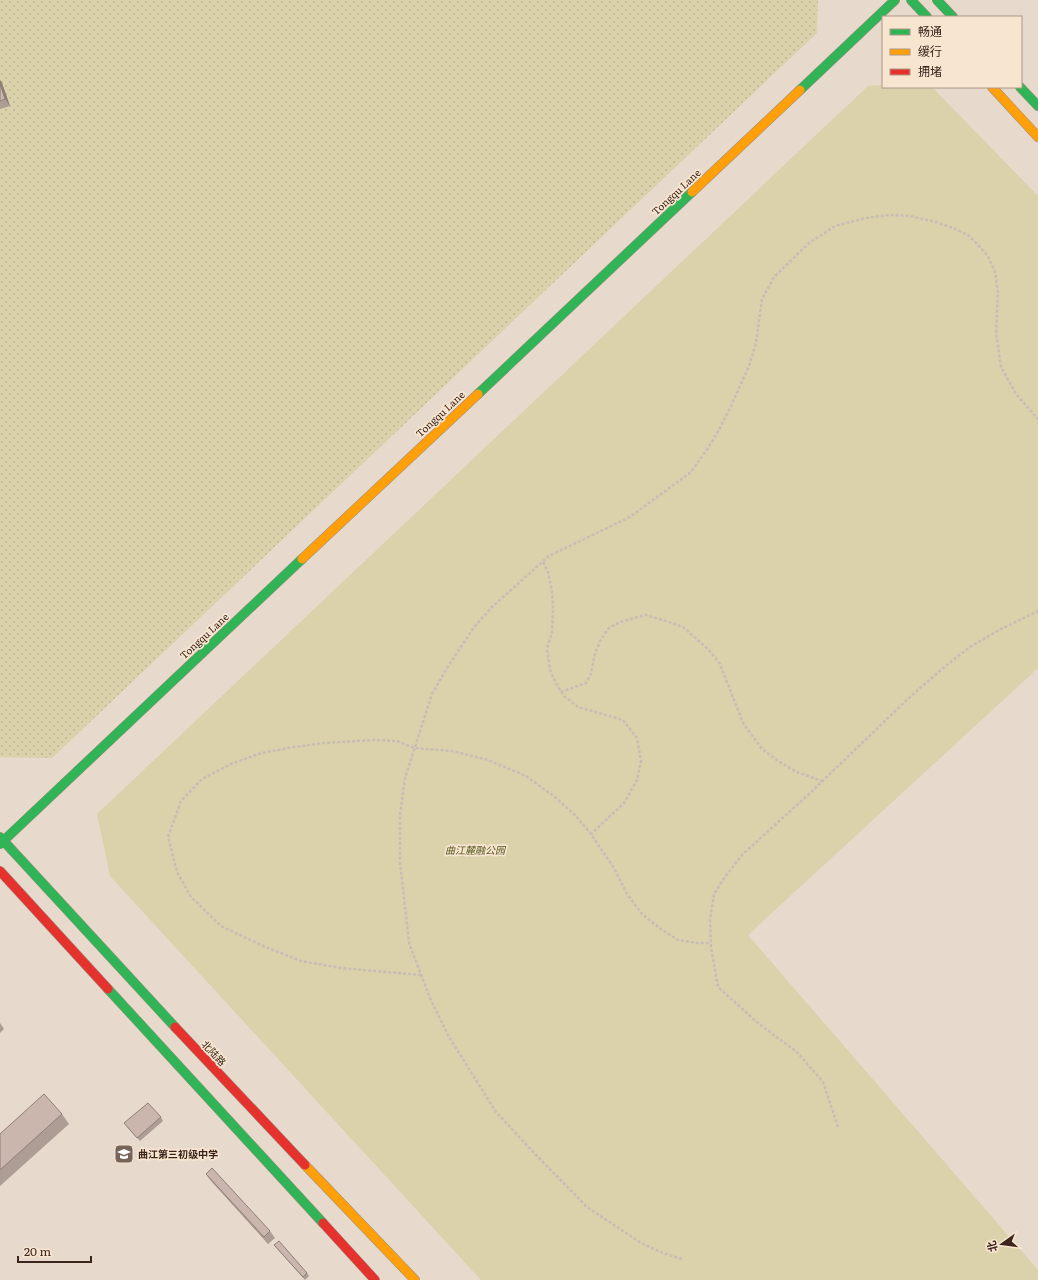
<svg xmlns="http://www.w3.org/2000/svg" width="1038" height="1280" font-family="Literata,'Noto Sans SC',serif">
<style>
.grass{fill:url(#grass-dots)}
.green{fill:#dbd2ac}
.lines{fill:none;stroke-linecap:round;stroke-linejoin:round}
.fast-casing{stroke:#9b8e84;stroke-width:10}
.slow-casing{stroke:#9b8e84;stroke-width:10}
.jam-casing{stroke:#9b8e84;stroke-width:10}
.path{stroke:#c7bdb5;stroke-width:2.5;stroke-dasharray:3 2;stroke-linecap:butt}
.fast{stroke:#30b455;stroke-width:9}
.slow{stroke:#ff9f0a;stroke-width:9}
.jam{stroke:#e5322d;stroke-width:9}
.wall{fill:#ae9d94}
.shaded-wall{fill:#8d7f78}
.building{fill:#cab6ac;stroke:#8d7f78}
.labels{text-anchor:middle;stroke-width:3.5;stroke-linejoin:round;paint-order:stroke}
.street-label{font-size:10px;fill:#3b251c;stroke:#f8e5d0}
.park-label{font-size:10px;font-style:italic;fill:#565921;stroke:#f8e5d0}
.poi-label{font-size:10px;font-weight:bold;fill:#3b251c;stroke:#f8e5d0;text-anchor:start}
</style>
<defs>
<pattern id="grass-dots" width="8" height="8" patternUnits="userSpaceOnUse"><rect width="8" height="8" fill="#dbd2ac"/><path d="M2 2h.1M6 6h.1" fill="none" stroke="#bdb493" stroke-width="1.8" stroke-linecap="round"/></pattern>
</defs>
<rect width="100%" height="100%" fill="#e7d9cb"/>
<path class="grass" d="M0,0h818l-1,33 -765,725 -52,-1z"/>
<path class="green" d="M883,85v2h49l106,109v472l-290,267 290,335v10h-557l-371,-404 -13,-62 771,-728z"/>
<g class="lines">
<defs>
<path id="fast" d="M911,0l16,17
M937,0l16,17
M1020,87l18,19
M800,90l95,-90
M478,394l214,-202
M0,837l175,190
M0,844l302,-285
M108,989l215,234"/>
<path id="slow" d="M992,87l46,50
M692,192l108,-102
M302,559l176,-165
M305,1165l110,115"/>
<path id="jam" d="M0,871l108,118
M175,1027l130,138
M323,1223l52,57"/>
</defs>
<use href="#fast" class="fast-casing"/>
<use href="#slow" class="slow-casing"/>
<use href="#jam" class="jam-casing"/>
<path class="path" d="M543,562l5,10 4,20 1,17 -1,24 -5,15 3,22 6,13 8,13 14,11 45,13 14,18 4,23 -4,19 -13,23 -33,31
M561,692l25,-9 5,-9 3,-17 6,-16 9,-13 11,-6 25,-7 18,5 20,7 26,23 11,14 23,59 19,26 16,12 19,11 25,9
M421,975l-80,-7 -40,-7 -38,-15 -42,-20 -30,-29 -14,-25 -9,-35 13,-36 21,-22 29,-15 30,-11 33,-6 30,-4 50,-3 23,1 17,7 38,3 36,9 38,16 30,22 19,17 16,19 23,34 13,26 15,20 20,16 16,10 19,3h14
M838,1127l-15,-45 -26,-30 -38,-28 -41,-37 -7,-40 -1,-27 4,-26 11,-17 17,-22 67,-61 103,-99 36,-31 22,-17 29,-17 39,-19
M682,1259l-19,-6 -22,-10 -54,-36 -50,-51 -41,-44 -47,-75 -19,-39 -21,-55 -9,-81v-47l5,-37 27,-84 15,-26 27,-41 18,-20 57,-51 81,-39 61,-45 15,-21 13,-21 12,-24 18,-40 7,-23 6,-44 12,-22 35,-34 26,-17 31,-8 23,-3 21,1 26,6 17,6 15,7 10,10 10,11 7,16 3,20 -2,41 5,34 15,27 22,25"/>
<use href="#fast" class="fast"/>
<use href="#slow" class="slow"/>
<use href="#jam" class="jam"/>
</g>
<path class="wall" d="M0,80l2,3 8,23 -10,3z
M0,1023l4,6 -4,4z
M62,1114l7,10 -69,62v-52z
M161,1117l2,4 -23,20 -16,-18z
M206,1174l64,57 5,7 -7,6 -57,-63z
M274,1245l33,28 2,3 -4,4z"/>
<path class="shaded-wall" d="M0,80l2,3 8,23 -5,-7 -5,-15z"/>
<path class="building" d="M0,84l5,15 -5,2z
M44,1094l18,20 -62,56v-36z
M148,1103l13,14 -24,21 -13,-15z
M212,1168l58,63 -6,6 -58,-63z
M279,1241l28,32 -4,4 -29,-32z"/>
<defs>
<symbol id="school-square" viewBox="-11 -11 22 22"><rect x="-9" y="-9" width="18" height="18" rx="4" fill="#776459" stroke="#f8e5d0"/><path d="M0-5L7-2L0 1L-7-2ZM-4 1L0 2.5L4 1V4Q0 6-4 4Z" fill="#fff"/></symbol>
</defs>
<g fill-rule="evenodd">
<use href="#school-square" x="113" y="1143" width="22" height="22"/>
</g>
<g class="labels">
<g class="street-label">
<text transform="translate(676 192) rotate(-43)" y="4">Tongqu Lane</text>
<text transform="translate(440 414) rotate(-43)" y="4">Tongqu Lane</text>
<text transform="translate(204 636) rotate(-43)" y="4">Tongqu Lane</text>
<text transform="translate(214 1053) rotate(47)" y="4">北陆路</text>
</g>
<g class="park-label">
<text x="475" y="854">曲江麓融公园</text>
</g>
<g class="poi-label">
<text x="138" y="1158">曲江第三初级中学</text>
</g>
</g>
<rect x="882" y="16" width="140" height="72" fill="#f8e5d0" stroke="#ac9888"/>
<rect x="890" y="29" width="20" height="6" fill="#30b455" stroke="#ac9888"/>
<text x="918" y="36" font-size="12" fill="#3b251c">畅通</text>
<rect x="890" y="49" width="20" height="6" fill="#ff9f0a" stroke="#ac9888"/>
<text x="918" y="56" font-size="12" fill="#3b251c">缓行</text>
<rect x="890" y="69" width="20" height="6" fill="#e5322d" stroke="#ac9888"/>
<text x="918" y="76" font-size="12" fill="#3b251c">拥堵</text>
<g transform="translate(1002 1244) rotate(256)" stroke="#f8e5d0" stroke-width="3" paint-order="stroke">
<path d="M0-3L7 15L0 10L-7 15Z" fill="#3b251c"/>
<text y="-6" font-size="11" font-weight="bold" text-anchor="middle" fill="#3b251c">北</text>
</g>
<path d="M18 1256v6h73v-6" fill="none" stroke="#3b251c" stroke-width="2"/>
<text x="24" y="1256" font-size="12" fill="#3b251c" stroke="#f8e5d0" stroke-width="3" paint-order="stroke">20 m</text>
</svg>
